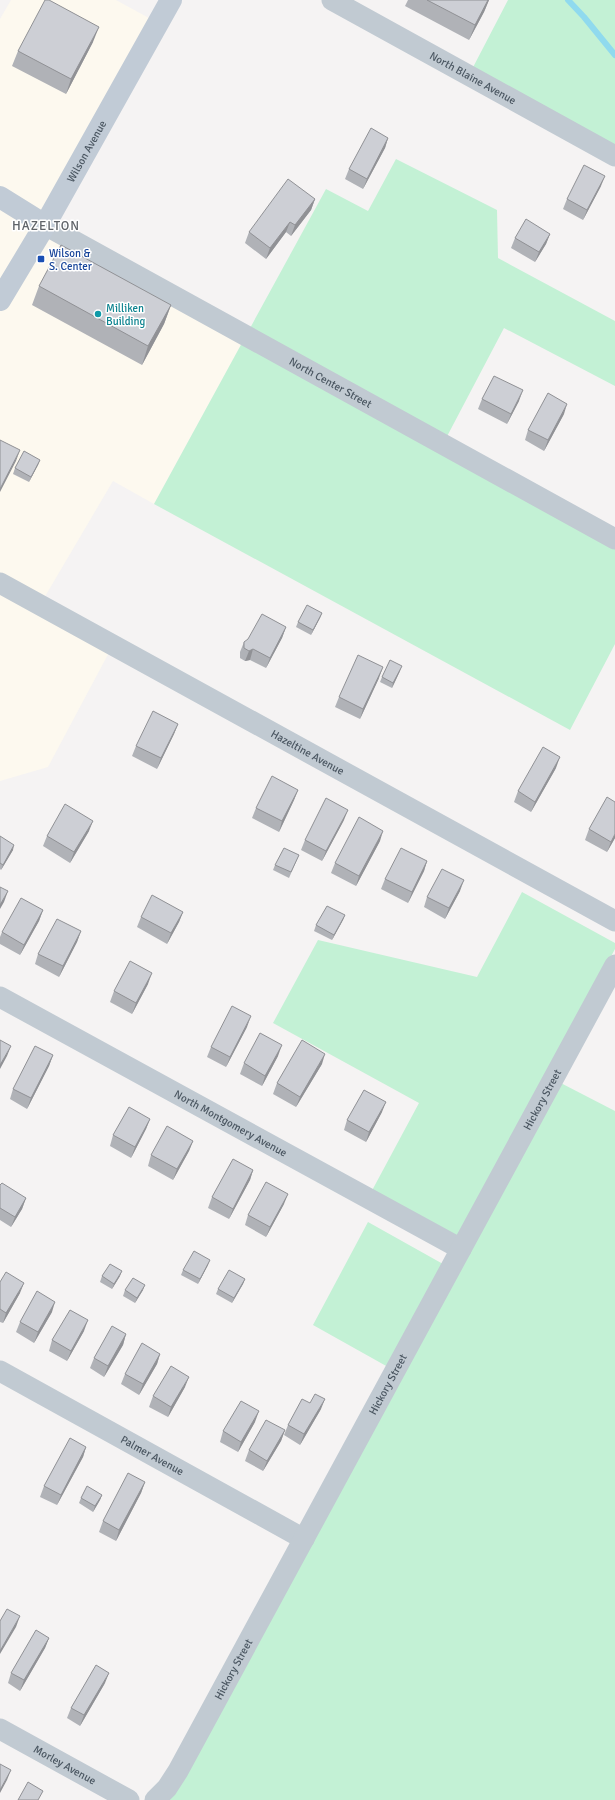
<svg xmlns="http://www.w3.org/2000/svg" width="615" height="1800" font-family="Signika,sans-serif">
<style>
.commercial{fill:#fdf9ef}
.green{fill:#c3f1d5}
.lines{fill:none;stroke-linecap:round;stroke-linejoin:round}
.stream{stroke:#90daee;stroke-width:6}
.minor{stroke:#c1cad2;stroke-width:21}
.secondary{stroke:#c1cbd6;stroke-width:22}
.wall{fill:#b0b2b7}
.shaded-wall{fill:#909195}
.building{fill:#cdcfd5;stroke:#909195}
.transit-dot{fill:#1a4fb4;stroke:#fff;stroke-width:1.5}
.culture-dot{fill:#0f9aa8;stroke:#fff;stroke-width:1.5}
.labels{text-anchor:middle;stroke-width:3;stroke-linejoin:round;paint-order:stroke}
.street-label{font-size:11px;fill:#4a5661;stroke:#fff}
.transit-label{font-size:11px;fill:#164399;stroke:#fff;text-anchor:start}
.culture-label{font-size:11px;fill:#0d838f;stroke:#fff;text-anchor:start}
.quarter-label{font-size:13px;letter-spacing:1px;fill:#5f6368;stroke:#fff}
</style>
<rect width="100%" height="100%" fill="#f5f3f3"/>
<path class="commercial" d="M11,0h105l42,23 -113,202 201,111 -92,168 -41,-23 -73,124 73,40 -65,122 -48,14v-762z"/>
<path class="green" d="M508,0h107v156l-146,-81z
M396,159l101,51 1,48 117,63v65l-111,-58 -61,116 172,95v105l-45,86 -416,-226 172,-315 42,22z
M522,892l93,51v6l-43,80 -19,50 62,32v689h-460l306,-551 -93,-51 51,-95 -146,-80 45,-83 159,37z
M368,1222l75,42 -55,103 -75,-42z"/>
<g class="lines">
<path class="stream" d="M568,0l16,17 31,38"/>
<g class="minor">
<path id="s1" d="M332,0l283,156"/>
<path id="s2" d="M45,225l570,314"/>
<path id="s3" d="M0,583l615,338"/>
<path id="s4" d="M0,997l461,252"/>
<path id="s5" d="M0,1371l304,168"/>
<path id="s6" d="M0,1729l129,71"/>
<path id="s7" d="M155,1800l12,-12 11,-17 437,-806"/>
</g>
<g class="secondary">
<path d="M0,197l45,28"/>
<path id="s8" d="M0,300l45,-75 126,-225"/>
</g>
</g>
<path class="wall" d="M408,0h81l-5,12 -15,28 -64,-34z
M93,42l-27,52 -54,-28 6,-15z
M388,138l-3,10 -22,41 -18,-10 4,-10z
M601,186l-18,34 -20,-11 4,-10z
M315,199l-4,11 -20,26 -5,-4 -20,27 -21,-16 4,-11z
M550,234l-4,10 -11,18 -24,-14 4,-10z
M39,286l132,19 -7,19 -22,41 -110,-60z
M482,399l37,2 -12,23 -29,-15z
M564,414l-20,37 -19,-11 3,-10z
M40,460l-2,5 -9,17 -16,-8 2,-6z
M322,613l-2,5 -9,17 -15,-8 2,-5z
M286,627l-4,11 -16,30 -16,-8 -5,1 -5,-3v-6l4,-10z
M400,671l-8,17 -12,-6 2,-5z
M379,678l-19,41 -25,-12 4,-10z
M178,724l-4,10 -17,35 -25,-13 4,-10z
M556,768l-25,44 -17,-10 4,-11z
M298,790l-4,10 -15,32 -27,-14 4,-10z
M344,820l-22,41 -21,-11 4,-10z
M589,829l26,9 -8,14 -22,-12z
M89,831l-19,32 -27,-17 4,-10z
M0,836l13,14 -12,20 -1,-1z
M380,841l-24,45 -25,-13 4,-10z
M299,855l-10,23 -16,-8 2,-5z
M427,861l-3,10 -16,32 -27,-14 4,-10z
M460,891l-15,28 -21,-12 3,-10z
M43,910l-4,11 -19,34 -20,-11v-7l2,-5z
M183,912l-4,10 -12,22 -30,-17 4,-10z
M345,915l-2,5 -11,20 -18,-9 2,-6z
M81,931l-4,11 -18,35 -24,-13 3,-10z
M148,984l-16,30 -22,-12 4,-11z
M247,1027l-21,40 -19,-10 4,-10z
M53,1055l-4,11 -22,43 -17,-10 3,-10z
M278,1056l-16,30 -22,-12 4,-11z
M322,1064l-26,43 -23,-13 4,-11z
M382,1112l-16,30 -22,-12 3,-10z
M150,1119l-4,10 -15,29 -21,-12 3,-11z
M193,1141l-4,10 -16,29 -25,-14 3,-11z
M253,1170l-3,10 -21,39 -21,-11 4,-11z
M0,1185l26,13 -4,11 -11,18 -11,-7z
M284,1204l-18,33 -21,-12 3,-10z
M208,1265l-10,19 -17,-9 2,-5z
M102,1276h18l-8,13 -12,-7z
M245,1279l-2,5 -11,19 -16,-9 2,-5z
M0,1282l20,11 -17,30 -3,-1z
M125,1290h18l-8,13 -12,-7z
M52,1312l-18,31 -18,-11 4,-10z
M84,1331l-17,30 -18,-10 3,-11z
M126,1334l-3,11 -19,32 -14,-9 4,-10z
M160,1354l-3,10 -18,31 -18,-11 4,-10z
M185,1387l-17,30 -19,-10 4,-11z
M321,1409l-21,36 -16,-10 4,-10z
M255,1422l-17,30 -18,-10 3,-11z
M285,1430l-4,11 -18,30 -18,-10 4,-11z
M86,1447l-3,10 -26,48 -17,-8 4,-11z
M145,1482l-4,11 -25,48 -17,-9 4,-11z
M102,1495l-2,5 -7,12 -14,-9 2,-5z
M49,1638l-4,10 -25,43 -12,-8 3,-10z
M105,1683l-25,43 -13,-8 4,-10z"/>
<path class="shaded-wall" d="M488,0h1l-5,12 -15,28 6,-15z
M99,27l-6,15 -27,52 5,-15z
M388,138l-3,10 -22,41 4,-10z
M605,176l-4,10 -18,34 4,-10z
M315,199l-4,11 -20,26 4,-11z
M290,222l-4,10 -20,27 4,-11z
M550,234l-4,10 -11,18 4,-10z
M171,305l-7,19 -22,41 6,-19z
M523,390l-4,11 -12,23 4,-10z
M567,404l-3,10 -20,37 4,-11z
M20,450l-4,11 -16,31v-3z
M40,460l-2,5 -9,17 2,-5z
M322,613l-2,5 -9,17 2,-5z
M286,627l-4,11 -16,30 4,-10z
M253,649l-3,11 -5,1 4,-10z
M402,666l-2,5 -8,17 1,-5z
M383,667l-4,11 -19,41 3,-10z
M178,724l-4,10 -17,35 4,-11z
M560,757l-4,11 -25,44 4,-10z
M298,790l-4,10 -15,32 3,-11z
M348,810l-4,10 -22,41 4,-10z
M93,821l-4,10 -19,32 4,-11z
M383,831l-3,10 -24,45 3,-10z
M615,834v4l-8,14 4,-10z
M14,845l-1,5 -12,20 2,-5z
M427,861l-3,10 -16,32 4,-11z
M464,880l-4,11 -15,28 4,-11z
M8,891l-4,11 -4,7v-4z
M43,910l-4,11 -19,34 4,-10z
M183,912l-4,10 -12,22 4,-11z
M345,915l-2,5 -11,20 2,-5z
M81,931l-4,11 -18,35 4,-11z
M152,973l-4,11 -16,30 4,-11z
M251,1016l-4,11 -21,40 4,-10z
M282,1045l-4,11 -16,30 3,-10z
M11,1046l-4,10 -7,13v-4z
M325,1054l-3,10 -26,43 4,-10z
M53,1055l-4,11 -22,43 4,-11z
M386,1102l-4,10 -16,30 3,-10z
M150,1119l-4,10 -15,29 4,-11z
M193,1141l-4,10 -16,29 4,-11z
M253,1170l-3,10 -21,39 4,-10z
M288,1194l-4,10 -18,33 4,-10z
M26,1198l-4,11 -11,18 4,-10z
M210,1260l-2,5 -10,19 2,-5z
M122,1271l-2,5 -8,13 2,-5z
M245,1279l-2,5 -11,19 2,-5z
M24,1283l-4,10 -17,30 3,-10z
M145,1285l-2,5 -8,13 2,-5z
M55,1302l-3,10 -18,31 4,-11z
M88,1320l-4,11 -17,30 4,-10z
M126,1334l-3,11 -19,32 4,-11z
M160,1354l-3,10 -18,31 4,-11z
M189,1377l-4,10 -17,30 3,-10z
M325,1399l-4,10 -21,36 4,-11z
M259,1411l-4,11 -17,30 3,-10z
M285,1430l-4,11 -18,30 4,-10z
M86,1447l-3,10 -26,48 4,-10z
M145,1482l-4,11 -25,48 3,-11z
M102,1495l-2,5 -7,12 2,-6z
M20,1616l-4,11 -16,27v-3z
M49,1638l-4,10 -25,43 4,-11z
M109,1673l-4,10 -25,43 4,-11z
M11,1770l-4,10 -7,13v-3z"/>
<path class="building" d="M45,0h4l50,27 -28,52 -53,-28z
M427,0h61l-13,25z
M371,128l17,10 -21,41 -18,-10z
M584,165l21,11 -18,34 -20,-11z
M288,179l27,20 -20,26 -5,-3 -20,26 -21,-16z
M526,219l24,15 -11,18 -24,-14z
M61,245l110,60 -23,41 -109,-60z
M494,376l29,14 -12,24 -29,-15z
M548,393l19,11 -19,36 -20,-10z
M0,440l20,10 -20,39z
M24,451l16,9 -9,17 -16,-9z
M307,605l15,8 -9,17 -15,-8z
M262,614l24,13 -16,31 -17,-9 -4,2 -5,-3v-6l4,-3z
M358,655l25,12 -20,42 -24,-12z
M390,660l12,6 -9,17 -11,-6z
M153,711l25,13 -17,34 -25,-12z
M543,747l17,10 -25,45 -17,-11z
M272,776l26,14 -16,31 -26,-13z
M607,797l8,5v32l-4,8 -22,-13z
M326,798l22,12 -22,41 -21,-11z
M65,804l28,17 -19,31 -27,-16z
M359,817l24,14 -24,45 -24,-13z
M0,836l14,9 -11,20 -3,-2z
M284,848l15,7 -8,17 -16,-7z
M401,848l26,13 -15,31 -27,-13z
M442,869l22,11 -15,28 -22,-11z
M0,887l8,4 -8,14z
M152,895l31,17 -12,21 -30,-16z
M21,898l22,12 -19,35 -22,-13z
M327,906l18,9 -11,20 -18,-10z
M57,919l24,12 -18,35 -25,-12z
M130,961l22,12 -16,30 -22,-12z
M232,1006l19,10 -21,41 -19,-10z
M260,1033l22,12 -17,31 -21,-13z
M0,1040l11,6 -11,19z
M302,1040l23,14 -25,43 -23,-14z
M35,1046l18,9 -22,43 -18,-9z
M364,1090l22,12 -17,30 -22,-12z
M129,1107l21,12 -15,28 -22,-12z
M167,1126l26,15 -16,28 -26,-14z
M233,1159l20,11 -20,39 -21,-12z
M266,1182l22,12 -18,33 -22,-12z
M2,1183l24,15 -11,19 -15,-9v-23z
M194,1251l16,9 -10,19 -17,-9z
M110,1264l12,7 -8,13 -12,-8z
M229,1270l16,9 -11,19 -16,-9z
M6,1272l18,11 -18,30 -6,-4v-27z
M133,1278l12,7 -8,13 -12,-8z
M37,1291l18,11 -17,30 -18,-10z
M70,1310l18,10 -17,31 -19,-11z
M112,1326l14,8 -18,32 -14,-8z
M142,1343l18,11 -17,30 -18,-10z
M171,1366l18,11 -18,30 -18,-11z
M315,1394l10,5 -21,35 -16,-9 14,-26 8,4z
M241,1401l18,10 -18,31 -18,-11z
M266,1420l19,10 -18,31 -18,-11z
M70,1438l16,9 -25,48 -17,-9z
M128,1473l17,9 -26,48 -16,-9z
M87,1486l15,9 -7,11 -14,-8z
M7,1609l13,7 -20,35v-30z
M36,1630l13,8 -25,42 -13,-7z
M96,1665l13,8 -25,42 -13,-7z
M0,1764l11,6 -11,20z
M28,1782l15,9 -5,9h-20z"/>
<rect class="transit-dot" x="37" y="255" width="8" height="8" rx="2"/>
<circle class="culture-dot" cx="98" cy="314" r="4"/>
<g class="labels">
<g class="street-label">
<text dy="4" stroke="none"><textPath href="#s1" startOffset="161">North Blaine Avenue</textPath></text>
<text dy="4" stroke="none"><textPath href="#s8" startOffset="172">Wilson Avenue</textPath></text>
<text dy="4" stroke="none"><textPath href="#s2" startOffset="326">North Center Street</textPath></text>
<text dy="4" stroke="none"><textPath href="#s3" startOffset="351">Hazeltine Avenue</textPath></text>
<text dy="4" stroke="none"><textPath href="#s7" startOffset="801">Hickory Street</textPath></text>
<text dy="4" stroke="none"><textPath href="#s4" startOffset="263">North Montgomery Avenue</textPath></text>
<text dy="4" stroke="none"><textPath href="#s7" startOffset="477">Hickory Street</textPath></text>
<text dy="4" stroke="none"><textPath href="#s5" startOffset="174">Palmer Avenue</textPath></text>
<text dy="4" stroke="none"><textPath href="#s7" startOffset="153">Hickory Street</textPath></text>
<text dy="4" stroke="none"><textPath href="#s6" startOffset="74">Morley Avenue</textPath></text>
</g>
<g class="transit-label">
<text x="49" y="257">Wilson &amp;<tspan x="49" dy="13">S. Center</tspan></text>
</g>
<g class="culture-label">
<text x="106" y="312">Milliken<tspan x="106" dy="13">Building</tspan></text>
</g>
<g class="quarter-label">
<text x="46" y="230">HAZELTON</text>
</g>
</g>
</svg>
